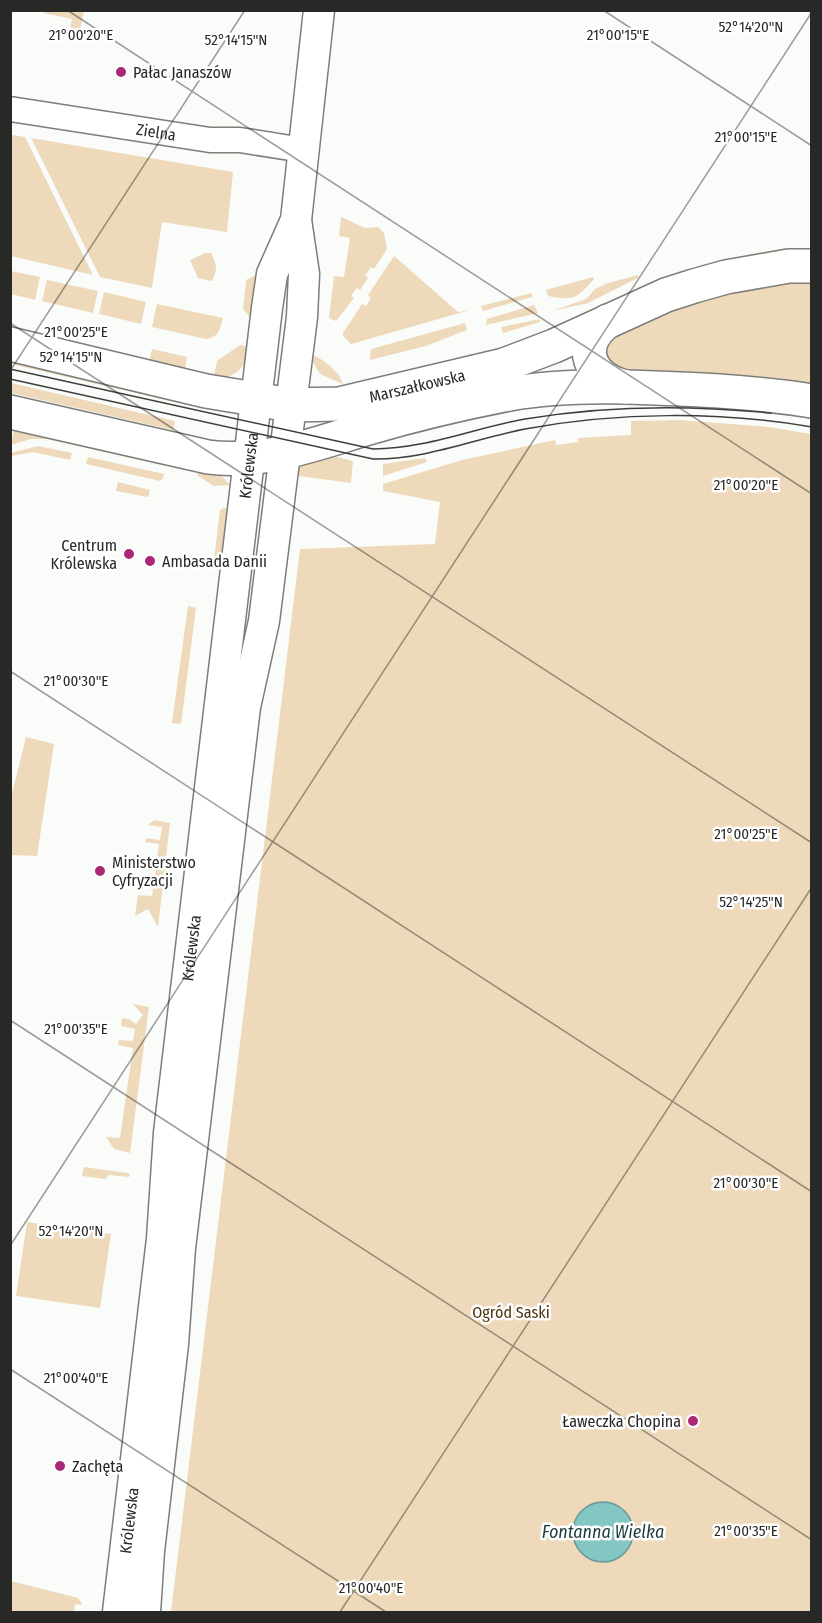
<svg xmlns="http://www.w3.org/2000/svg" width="822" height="1623" font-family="'Fira Sans Condensed',sans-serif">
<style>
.green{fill:#eed9bb}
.water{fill:#83c7c4;stroke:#689895;stroke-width:1.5}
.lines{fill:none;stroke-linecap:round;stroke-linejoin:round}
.minor-casing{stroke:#7c7e7a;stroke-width:27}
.tertiary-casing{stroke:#7c7e7a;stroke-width:33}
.secondary-casing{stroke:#7c7e7a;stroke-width:36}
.minor{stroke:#fff;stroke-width:24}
.tertiary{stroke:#fff;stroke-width:30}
.secondary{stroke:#fff;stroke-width:33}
.tram{stroke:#3e3f3d;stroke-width:1.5}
.ticks{fill:none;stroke:#282927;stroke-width:1.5;stroke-opacity:0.45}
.poi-dot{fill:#aa2875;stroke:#fff;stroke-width:2}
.labels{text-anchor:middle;stroke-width:5;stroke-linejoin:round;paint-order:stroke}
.poi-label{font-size:16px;fill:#282927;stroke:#fff;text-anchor:start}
.street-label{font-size:16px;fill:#282927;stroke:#fff}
.park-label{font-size:16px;fill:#4b3511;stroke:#fff}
.water-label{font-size:18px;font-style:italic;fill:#1a3c3b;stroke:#fff}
.ticks-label{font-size:15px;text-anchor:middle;fill:#282927;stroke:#fff;stroke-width:5;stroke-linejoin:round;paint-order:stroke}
</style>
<rect width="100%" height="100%" fill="#fafcf9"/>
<path class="green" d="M44,11h40l-6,29 -10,-2 4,-19 -28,-6z
M12,135l13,2 68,138 -82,-19z
M31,138l202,34 -6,60 -65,-10 -10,66 -52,-11z
M341,217l24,11 13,-1 6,6 3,16 -13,20 -3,-2 -6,9 3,2 -8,12 -3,-2 -6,8 3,2 -18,23 -7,-3 5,-42 10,1 6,-39 -11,-2z
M786,248l-3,6 -165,46c55,-31 106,-41 168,-52z
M205,253h6c6,11 7,17 1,28l-14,-3 -8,-18z
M394,256l64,56 12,-2 -119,34 -8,-8v-3l19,-29 4,2 5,-8 -3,-3z
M11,271l29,6 -5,23 -24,-6z
M262,272l-5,45 -8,-1 -6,-7 3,-29z
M638,275v3l-50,25 -36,8 34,-12 9,-10 13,-6z
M811,275v110l-173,-8 -33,-14 -1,-22 98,-47z
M593,277l1,2c-18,20 -19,22 -46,17l-2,-6z
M47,280l51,11 -5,22 -51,-12z
M104,292l42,10 -5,22 -42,-10z
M532,293v4l-49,14 -2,-5z
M157,304l66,14c-3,11 -4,19 -17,21l-54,-12z
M534,305l4,8 -52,12 1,-6z
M540,319v3l-37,11 -2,-6z
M465,323l2,7 -41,16 -56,14 1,-11z
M240,345l12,2c-7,22 -16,30 -39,33l4,-19z
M152,349l35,8 -3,17 -35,-12z
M11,353l169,42 -1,8 -168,-39z
M309,355c11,0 32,18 34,29l-23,-10z
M11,383l164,38 -2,9 -162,-37z
M679,420l90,7 42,7v1178h-640l129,-1063 135,-5 5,-42 -57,-11v-7l79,-24 93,-20 1,5 22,-3v-4l53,-3v-14z
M15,425l153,34 -2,7 -119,-27h-16l-20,6z
M38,446l34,7 -2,7 -37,-8 -22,4v-3z
M318,452l35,9 -2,22 -59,-8 6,-12z
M88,457l76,17 -1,4 -3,3 -74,-17z
M425,458l2,4 -44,14v-12z
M197,464l20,7 13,14 -16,1 -16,-10z
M118,482l32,8 -2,7 -32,-6z
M224,508l9,1 -4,42 -15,9 6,-50z
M188,606l8,2 -15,116 -9,-1z
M26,737l28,7 -17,112 -26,-1v-57z
M154,820l16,3 -12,104 -10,-18 -13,7 3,-21 14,1 7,-52 -14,-2 1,-4 14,2 2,-13 -14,-2z
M133,1004l16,3 -19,146 -16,-4 -8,-12 14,1 13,-90 -15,-3 1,-5 14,1 2,-12 -14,-3 1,-8 7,1 7,5 7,-9z
M84,1167l43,6 3,1 -1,3 -20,-2 -4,4 -23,-3z
M27,1222l84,12 -11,74 -84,-12z
M11,1581l67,17 5,7 -8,-1 -1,8h-63z"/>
<path class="water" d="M573 1532a30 30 0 1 1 60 0a30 30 0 1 1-60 0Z"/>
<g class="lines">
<defs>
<g id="minor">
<path id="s1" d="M10,109l200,31h30l63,10"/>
</g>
<g id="tertiary">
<path id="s2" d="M118,1612l44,-373 7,-106 98,-825 5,-34 24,-54"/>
<path d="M145,1612l4,-61 24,-207 7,-96 65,-541 19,-86 38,-304 2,-43 -8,-54 23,-210"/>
</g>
<g id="secondary">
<path d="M608,321c-33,25 -19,58 18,66"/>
<path id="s3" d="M10,344l196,47 85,14 48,-1 165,-39 50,-19 112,-51 28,-9 32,-9 63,-11h23"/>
<path d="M10,412l198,45c55,8 112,-15 164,-30 44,-13 91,-24 137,-33 39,-7 78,-8 117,-7 62,2 124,4 186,14"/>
</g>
</defs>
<use href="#minor" class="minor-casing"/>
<use href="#tertiary" class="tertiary-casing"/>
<use href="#secondary" class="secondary-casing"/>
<use href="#minor" class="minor"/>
<use href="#tertiary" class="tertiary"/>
<use href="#secondary" class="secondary"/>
<path class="tram" d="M10,369l363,80c52,0 102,-21 152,-30 82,-14 165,-14 246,-6
M10,379l363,80c51,1 101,-20 152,-30 92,-17 194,-18 287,-2"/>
</g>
<path class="ticks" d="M67,10l745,484M603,10l209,136M10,323l802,520M10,371l235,-361M10,671l802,521M10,1020l802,520M10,1246l802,-1234M10,1369l376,243M340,1612l472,-725"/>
<g class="poi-dot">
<circle cx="121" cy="72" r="6"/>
<circle cx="129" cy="554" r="6"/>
<circle cx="150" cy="561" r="6"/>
<circle cx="100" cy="871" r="6"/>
<circle cx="693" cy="1421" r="6"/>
<circle cx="60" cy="1466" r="6"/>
</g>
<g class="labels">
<g class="poi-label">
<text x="133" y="78">Pałac Janaszów</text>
<text x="117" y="551" text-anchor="end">Centrum<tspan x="117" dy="18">Królewska</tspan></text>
<text x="162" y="567">Ambasada Danii</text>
<text x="112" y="868">Ministerstwo<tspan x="112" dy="18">Cyfryzacji</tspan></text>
<text x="681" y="1427" text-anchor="end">Ławeczka Chopina</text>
<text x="72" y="1472">Zachęta</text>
</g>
<g class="street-label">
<text dy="6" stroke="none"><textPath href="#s1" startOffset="148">Zielna</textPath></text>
<text dy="6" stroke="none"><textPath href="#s3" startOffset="416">Marszałkowska</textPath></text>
<text dy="6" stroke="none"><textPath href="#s2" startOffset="1154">Królewska</textPath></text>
<text dy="6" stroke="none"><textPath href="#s2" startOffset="668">Królewska</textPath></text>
<text dy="6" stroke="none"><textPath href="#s2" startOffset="92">Królewska</textPath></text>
</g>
<g class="park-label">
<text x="511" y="1318">Ogród Saski</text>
</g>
<g class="water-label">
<text x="603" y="1538">Fontanna Wielka</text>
</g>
</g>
<g class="ticks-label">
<text x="751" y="32">52°14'20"N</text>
<text x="81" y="40">21°00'20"E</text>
<text x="618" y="40">21°00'15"E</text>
<text x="236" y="45">52°14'15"N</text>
<text x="746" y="142">21°00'15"E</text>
<text x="76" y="337">21°00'25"E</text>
<text x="71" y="362">52°14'15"N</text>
<text x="746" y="490">21°00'20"E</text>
<text x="76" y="686">21°00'30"E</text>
<text x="746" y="839">21°00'25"E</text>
<text x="751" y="907">52°14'25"N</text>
<text x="76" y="1034">21°00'35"E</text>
<text x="746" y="1188">21°00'30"E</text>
<text x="71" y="1236">52°14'20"N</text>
<text x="76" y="1383">21°00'40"E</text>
<text x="746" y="1536">21°00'35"E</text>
<text x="371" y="1593">21°00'40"E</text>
</g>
<rect width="822" height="1623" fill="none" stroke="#282927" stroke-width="24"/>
</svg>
